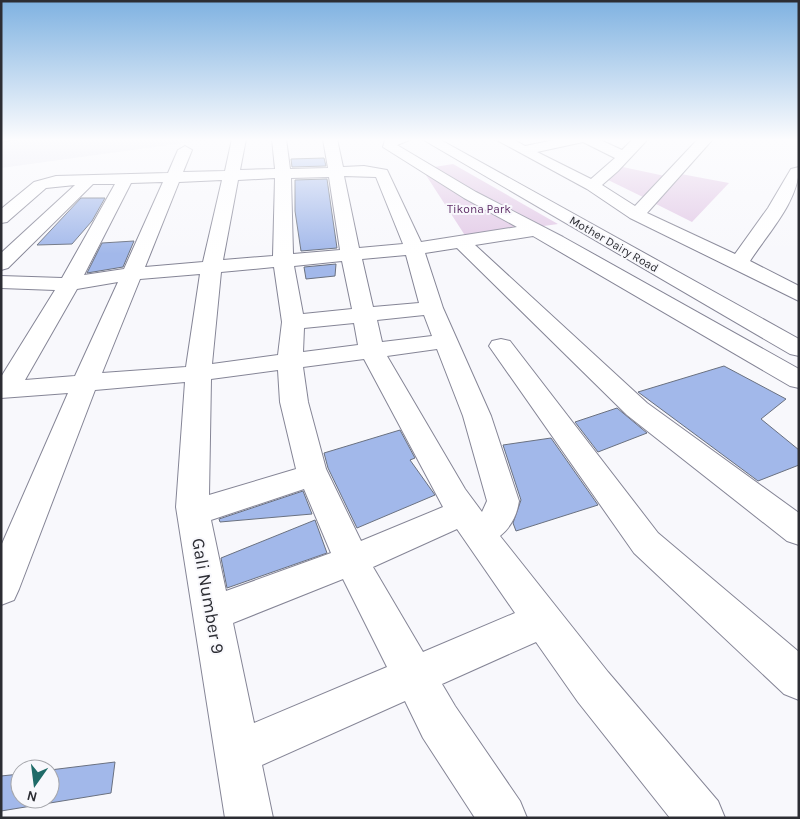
<svg xmlns="http://www.w3.org/2000/svg" width="800" height="819" font-family="Karla,sans-serif">
<style>
.built{fill:#e9e9f3}
.green{fill:#e2c9e6}
.building{fill:#a2b8ea;stroke:#6a7180}
.lines{fill:none;stroke-linecap:round;stroke-linejoin:round}
.street-casing{stroke:#858596;stroke-width:2}
.secondary-casing{stroke:#858596;stroke-width:2}
.street{fill:#fff;fill-rule:evenodd}
.secondary{fill:#fff;fill-rule:evenodd}
.rail-casing{stroke:#85858b;stroke-width:3}
.rail{stroke:#f8f8fc;stroke-width:2;stroke-dasharray:6;stroke-linecap:butt}
.labels{text-anchor:middle;stroke-width:4;stroke-linejoin:round;paint-order:stroke}
.far-park-label{font-size:12px;fill:#613169;stroke:#f8f8fc}
.far-street-label{font-size:12px;fill:#2c2d33;stroke:#f8f8fc}
.near-street-label{font-size:18px;fill:#2c2d33;stroke:#f8f8fc}
</style>
<rect width="100%" height="100%" fill="#f8f8fc"/>
<path class="built" d="M1,139h212l-212,29z"/>
<path class="green" d="M453,164l105,60 -92,13 -44,-68z
M618,166l47,10 -20,22 -39,-19z
M681,174l48,9 -37,39 -40,-20z"/>
<path class="building" d="M324,158l2,8 -34,1 -1,-8z
M327,179l10,69 -36,3 -6,-40v-31z
M81,198h24l-13,23 -20,23 -35,1z
M134,241l-11,26 -36,6 15,-30z
M336,264l-1,12 -29,3 -2,-12z
M724,366l62,33 -25,20 38,31v15l-41,16 -120,-89z
M617,408l30,25 -49,19 -23,-30z
M400,430l15,28 -5,2 25,35 -78,33 -29,-60 -4,-15z
M551,438l47,67 -82,26 -3,-8 8,-23 -18,-55z
M303,491l9,23 -92,8 -1,-3z
M315,520l12,33 -100,35 -6,-30z
M115,762l-4,31 -110,18v-35l19,-2v25h30v-29z"/>
<g class="lines">
<defs>
<path id="street" d="M232,139h14l-6,31 35,-1 -3,-30h14l4,30 38,-1 -5,-29h14l6,28 21,-1 23,4 34,72 96,-15 -53,-29 -81,-51 2,-7 27,-1 -15,6 79,47 87,45 236,132v19l-9,-2 -257,-150 -58,9 172,158 152,110v32l-12,-4 -160,-126 -170,-167 -32,5 18,55 48,108 28,85c-2,14 -8,26 -19,35l108,136 110,129 7,17h-55l-92,-116 -42,-60 -94,42 13,22 65,95 7,17h-52l-52,-80 -18,-37 -143,64 11,53h-48l-49,-311 9,-125 -90,8 -76,199 -5,11 -13,5v-59l67,-153 -67,5v-21l54,-87 -54,-2v-12l61,2 53,-94h-22l-85,84 -7,2v-17l74,-68 -29,3 -39,34 -6,1v-14l33,-27 22,-6 112,-3 10,-23 7,-4 7,4 -9,22 42,-1zM344,176l32,1 27,67 -44,4zM329,177l11,73 -47,4 -2,-76zM275,178l-2,78 -50,4 15,-80zM222,180l-19,82 -58,5 34,-85zM163,182l-39,87 -40,6 47,-92zM406,255l13,48 -46,4 -11,-48zM342,261l10,48 -49,5 -9,-48zM274,267l8,55 -4,33 -66,9 9,-92zM200,274l-14,93 -84,6 38,-94zM118,282l-43,94 -50,4 52,-91zM424,315l8,21 -50,6 -5,-22zM354,323l4,22 -55,7 1,-24zM437,349l26,67 24,85 -5,11 -17,-23 -78,-133zM364,359l79,148 -82,34 -35,-72 -18,-67 -5,-35zM278,370l2,32 16,67 -87,26 2,-116zM304,489l27,64 -105,38 -15,-71zM457,529l58,84 -92,39 -50,-85zM343,579l44,88 -133,56 -21,-100z
M495,139h18l12,7 34,-7h39l24,11 11,-11h15l-30,32 -16,14 33,21 63,-67h15l-66,74 88,41 33,-46 23,-39 8,-2c0,34 -31,66 -49,94l49,25v15l-169,-83 -43,-29zM583,142l32,16 -24,21 -54,-27z
M501,339l9,2 148,192 141,119v48l-15,-6 -150,-141 -145,-207 3,-5z"/>
<path id="secondary" d="M422,139h17l360,200v17l-9,-2z"/>
</defs>
<use href="#street" class="street-casing"/>
<use href="#secondary" class="secondary-casing"/>
<use href="#street" class="street"/>
<use href="#secondary" class="secondary"/>
<defs>
<path id="rail" d="M1,141l13,-2"/>
</defs>
<use href="#rail" class="rail-casing"/>
<use href="#rail" class="rail"/>
</g>
<linearGradient id="sky" x2="0" y2="1"><stop stop-color="#7fb2e1"/><stop offset="0.55" stop-color="#fcfcfe"/><stop offset="1" stop-color="#fcfcfe" stop-opacity="0"/></linearGradient>
<rect width="800" height="254" fill="url(#sky)"/>
<g class="labels">
<g class="far-park-label">
<text x="479" y="213">Tikona Park</text>
</g>
<g class="far-street-label">
<text transform="translate(614 244) rotate(30)" y="4">Mother Dairy Road</text>
</g>
<g class="near-street-label">
<text transform="translate(208 596) rotate(80)" y="6">Gali Number 9</text>
</g>
</g>
<rect width="800" height="819" fill="none" stroke="#2c2d33" stroke-width="5"/>
<g transform="translate(35 784) rotate(194)"><circle r="24" fill="#f8f8fc" stroke="#a6a7ac"/>
<path d="M0-4L9 19L0 12L-9 19Z" fill="#1f6b68"/>
<text y="-8" font-size="14" font-weight="bold" text-anchor="middle" fill="#2c2d33">N</text>
</g>
</svg>
